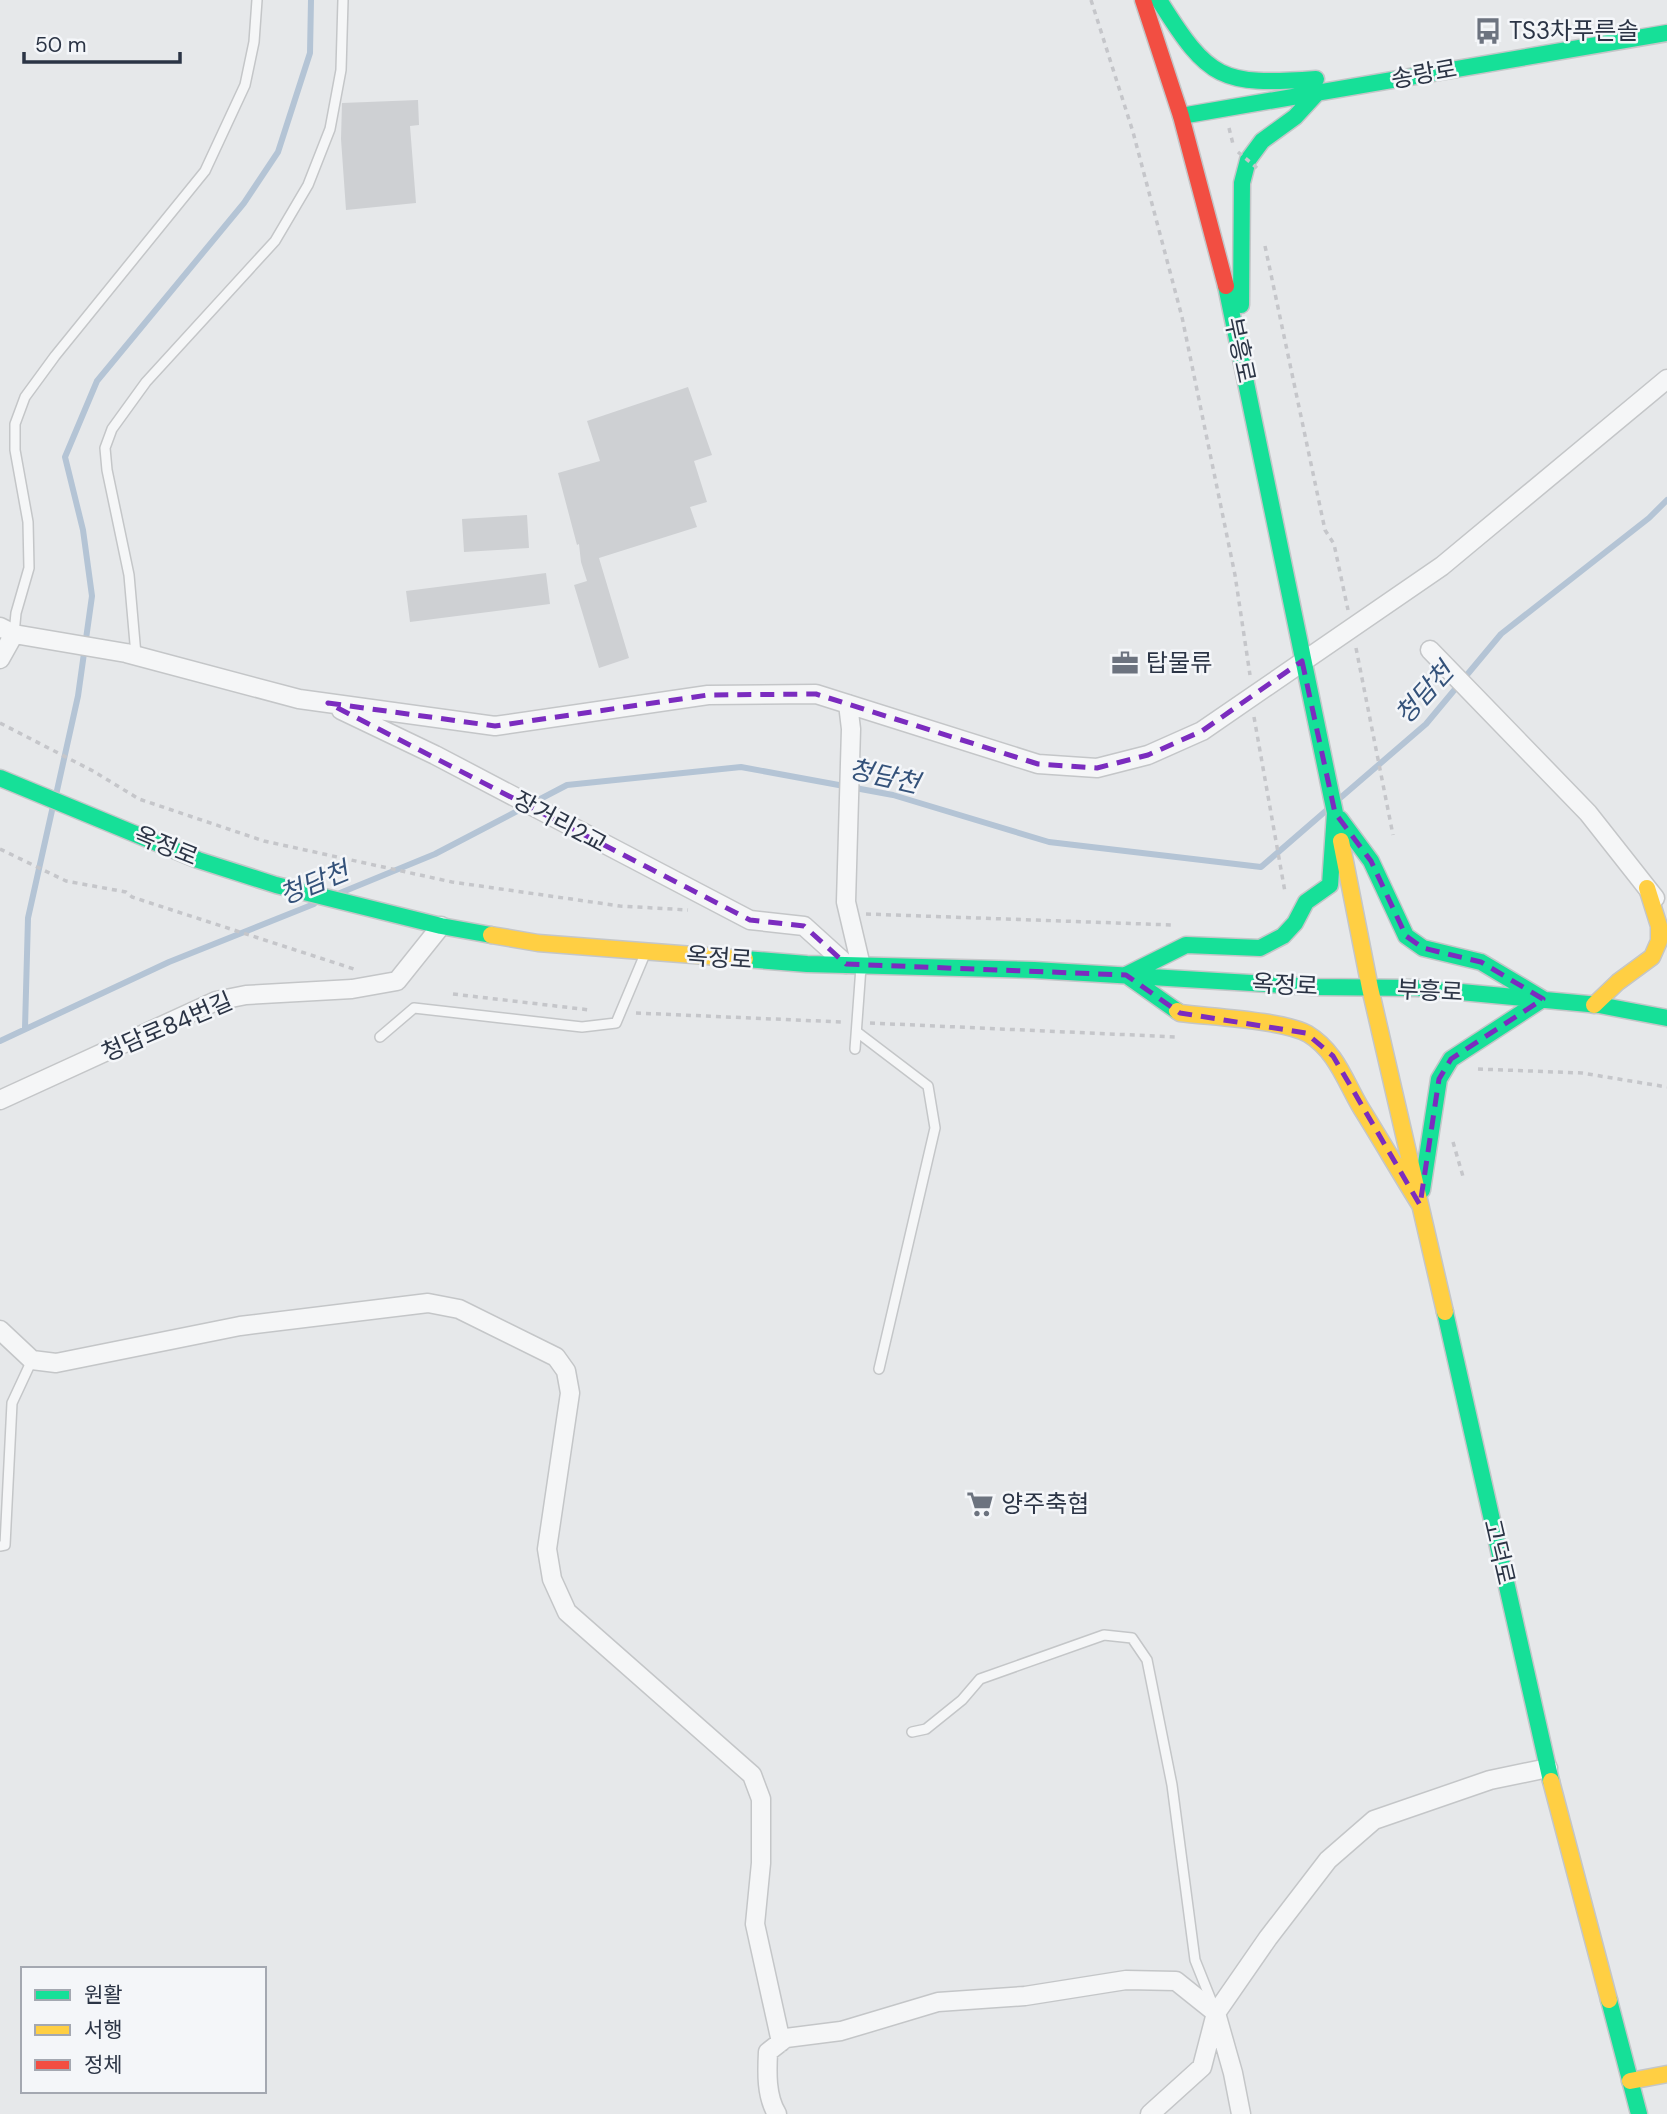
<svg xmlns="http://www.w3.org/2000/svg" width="1667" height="2114" font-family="'DM Sans','Noto Sans KR',sans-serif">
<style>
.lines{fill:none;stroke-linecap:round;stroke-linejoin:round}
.stream{stroke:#b4c4d5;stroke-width:6}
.building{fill:#ced0d3}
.lane-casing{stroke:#c4c6c8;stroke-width:12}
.street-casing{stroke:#c4c6c8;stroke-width:21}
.fast-casing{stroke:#c4c6c8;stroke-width:19}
.slow-casing{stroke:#c4c6c8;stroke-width:19}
.jam-casing{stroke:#c4c6c8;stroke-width:19}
.path{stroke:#c5c6ca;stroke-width:3.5;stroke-dasharray:5 5;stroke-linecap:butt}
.lane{stroke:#f5f6f7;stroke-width:9}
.street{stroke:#f5f6f7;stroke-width:18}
.fast{stroke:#16e098;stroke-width:16}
.slow{stroke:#ffcf43;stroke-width:16}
.jam{stroke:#f24e42;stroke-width:16}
.path-bridge{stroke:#c5c6ca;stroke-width:3.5;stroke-dasharray:5 5;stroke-linecap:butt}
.marked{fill:none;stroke:#7b2cbf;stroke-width:5;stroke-dasharray:14 9;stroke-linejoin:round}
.labels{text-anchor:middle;stroke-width:5;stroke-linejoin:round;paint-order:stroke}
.poi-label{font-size:24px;fill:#2b3445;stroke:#f4f6f9;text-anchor:start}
.street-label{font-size:24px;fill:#2b3445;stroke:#f4f6f9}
.water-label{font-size:26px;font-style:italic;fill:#34527a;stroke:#f4f6f9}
</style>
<rect width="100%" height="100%" fill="#e6e8ea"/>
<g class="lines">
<path class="stream" d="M56,795l22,-99 14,-100 -9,-66 -18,-73 32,-76 147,-178 34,-51 32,-99 1,-53
M1339,799l87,-75 75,-90 148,-116 18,-18
M340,893l95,-39 132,-69 174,-18 152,28 156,47 212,25 67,-58
M25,1028l3,-110 25,-112
M0,1041l169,-79 145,-58"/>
</g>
<path class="building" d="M418,100l1,25 -9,1 6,77 -70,7 -5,-71 1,-36z
M688,387l24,68 -18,6 13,41 -17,5 7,20 -98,31 30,100 -30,10 -25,-83 13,-4 -6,-19 -2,-18 -2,1 -19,-72 42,-12 -13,-40z
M527,515l2,33 -65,4 -2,-33z
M546,573l4,31 -140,18 -4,-31z"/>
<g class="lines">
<defs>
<path id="lane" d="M14,634l2,-21 13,-45 -1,-46 -13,-72v-26l10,-27 30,-41 150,-185 40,-86 9,-43 3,-42
M136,655l-7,-80 -22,-105 -2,-22 7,-19 34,-47 129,-141 33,-56 22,-56 11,-59 2,-70
M857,1032l71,54 7,42 -56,241
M380,1037l34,-29 168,19 34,-4 29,-69
M855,1049l6,-82
M0,1546l5,-1 7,-142 20,-43
M912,1732l14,-3 36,-29 18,-21 124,-44 28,3 15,22 25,125 23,175 18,45"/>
<path id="street" d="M0,627l14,7 112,19 173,46 196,27 213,-31 108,-1 222,70 59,4 51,-13 54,-24 240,-165 225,-187
M1430,650l158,163 67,85
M0,659l14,-25
M848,704l3,25 -5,173 15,64
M341,710l94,45 315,165 54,6 42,38
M0,1100l216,-99 30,-6 106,-6 45,-8 44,-55
M0,1330l32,30 24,3 184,-37 188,-23 31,6 97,48 10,14 4,22 -23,156 5,30 15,33 185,163 9,24v64l-6,61 26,118
M777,2114c-11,-18 -10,-42 -9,-62l18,-14 55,-7 97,-29 87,-6 101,-16 50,1 40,32 17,60 8,41
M1150,2114l52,-47 14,-54 52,-75 60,-78 46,-40 116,-40 58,-12"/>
<path id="fast" d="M1159,0c50,80 62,86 157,79
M1181,116l486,-83
M1241,305l1,-122 6,-23 14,-19 33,-24 23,-25
M0,778l198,82 78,25 165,41 50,9
M1340,819l31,42 35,75 17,12 58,14 62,37 -92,60 -12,20 -17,111
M745,959l62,5 227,6 282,17 102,1 181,17 68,13
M1177,1011l-51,-36 60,-30 74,3 23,-12 12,-13 11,-21 24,-17 5,-72 -109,-527
M1445,1312l106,469
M1609,2000l30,114"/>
<path id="slow" d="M1341,841l29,147 75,324
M491,935l47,8 207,16
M1594,1005l24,-23 34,-25 7,-16v-15l-12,-38
M1177,1011l3,2c31,4 103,7 128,21 28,17 37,47 53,74 20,32 39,65 59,97
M1551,1781l58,219
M1630,2081l37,-7"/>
<path id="jam" d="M1143,0l38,116 45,170"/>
</defs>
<use href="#lane" class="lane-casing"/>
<use href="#street" class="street-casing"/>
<use href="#fast" class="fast-casing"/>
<use href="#slow" class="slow-casing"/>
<use href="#jam" class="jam-casing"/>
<path class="path" d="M1091,0l42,132 49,185 53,258 15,100
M1229,128l4,16
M1265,246l60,284 9,14 14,66
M1356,648l37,187
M1254,717l31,175
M0,723l93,48 46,28 125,42 188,41 168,24 68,4
M0,849l66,32 60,11 6,5 222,72
M866,914l307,11
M453,994l137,16
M636,1013l206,9
M870,1023l307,14
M1478,1069l104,4 85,14
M1453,1142l11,38"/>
<use href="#lane" class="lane"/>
<use href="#street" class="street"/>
<use href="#fast" class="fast"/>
<use href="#slow" class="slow"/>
<use href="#jam" class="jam"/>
<path class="path-bridge" d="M1238,152l19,16"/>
</g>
<path class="marked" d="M1302,661l33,152 36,48 35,75 17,12 58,14 62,37 -92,60 -12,20 -19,126 -87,-149 -27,-23 -126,-20 -54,-38 -280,-11 -42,-38 -54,-6 -422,-217 167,23 213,-31 108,-1 222,70 59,4 51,-13 54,-24z"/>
<defs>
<symbol id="bus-bare" viewBox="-9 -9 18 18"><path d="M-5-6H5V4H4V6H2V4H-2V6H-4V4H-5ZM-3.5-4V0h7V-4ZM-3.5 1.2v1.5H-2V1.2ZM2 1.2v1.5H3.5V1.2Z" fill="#6c737f" stroke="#f4f6f9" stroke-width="2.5" paint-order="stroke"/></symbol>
<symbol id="office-bare" viewBox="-9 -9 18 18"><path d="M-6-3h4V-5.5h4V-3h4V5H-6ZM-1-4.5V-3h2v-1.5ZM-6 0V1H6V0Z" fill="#6c737f" stroke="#f4f6f9" stroke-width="2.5" paint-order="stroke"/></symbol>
<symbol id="supermarket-bare" viewBox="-9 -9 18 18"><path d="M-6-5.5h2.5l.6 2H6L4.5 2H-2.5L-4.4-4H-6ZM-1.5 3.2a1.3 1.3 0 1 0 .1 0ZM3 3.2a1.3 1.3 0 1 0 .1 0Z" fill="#6c737f" stroke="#f4f6f9" stroke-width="2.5" paint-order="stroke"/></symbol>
</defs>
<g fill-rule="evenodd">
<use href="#bus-bare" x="1469" y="12" width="38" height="38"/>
<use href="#office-bare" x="1106" y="644" width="38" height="38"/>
<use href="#supermarket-bare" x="961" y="1485" width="38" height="38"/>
</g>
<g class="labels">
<g class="poi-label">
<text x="1509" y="39">TS3차푸른솔</text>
<text x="1146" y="671">탑물류</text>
<text x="1001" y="1512">양주축협</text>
</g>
<g class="street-label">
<text transform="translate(1424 74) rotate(-10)" y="8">송랑로</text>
<text transform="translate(1240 350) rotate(78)" y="8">부흥로</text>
<text transform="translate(560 822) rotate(28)" y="8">장거리2교</text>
<text transform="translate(166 846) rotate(22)" y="8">옥정로</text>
<text transform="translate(719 958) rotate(4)" y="8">옥정로</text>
<text transform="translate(1285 985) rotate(3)" y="8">옥정로</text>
<text transform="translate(1430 991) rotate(3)" y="8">부흥로</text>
<text transform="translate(167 1027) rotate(-23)" y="8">청담로84번길</text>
<text transform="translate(1499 1552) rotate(77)" y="8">고덕로</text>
</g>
<g class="water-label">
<text transform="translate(1424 693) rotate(-48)" y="9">청담천</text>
<text transform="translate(884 776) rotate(13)" y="9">청담천</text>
<text transform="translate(314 883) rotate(-22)" y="9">청담천</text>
</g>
</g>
<rect x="21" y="1967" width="245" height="126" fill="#f4f6f9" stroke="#a4a8b1" stroke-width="2"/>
<rect x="35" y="1990" width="35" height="10" fill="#16e098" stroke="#a4a8b1" stroke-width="2"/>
<text x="84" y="2002" font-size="21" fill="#2b3445">원활</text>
<rect x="35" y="2025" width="35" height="10" fill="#ffcf43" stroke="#a4a8b1" stroke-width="2"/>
<text x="84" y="2037" font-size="21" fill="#2b3445">서행</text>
<rect x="35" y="2060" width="35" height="10" fill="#f24e42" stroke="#a4a8b1" stroke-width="2"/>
<text x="84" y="2072" font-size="21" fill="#2b3445">정체</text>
<path d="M24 52v10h156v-10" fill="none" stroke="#2b3445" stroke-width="3.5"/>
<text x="35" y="52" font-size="21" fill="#2b3445" stroke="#f4f6f9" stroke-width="5" paint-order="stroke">50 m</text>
</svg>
